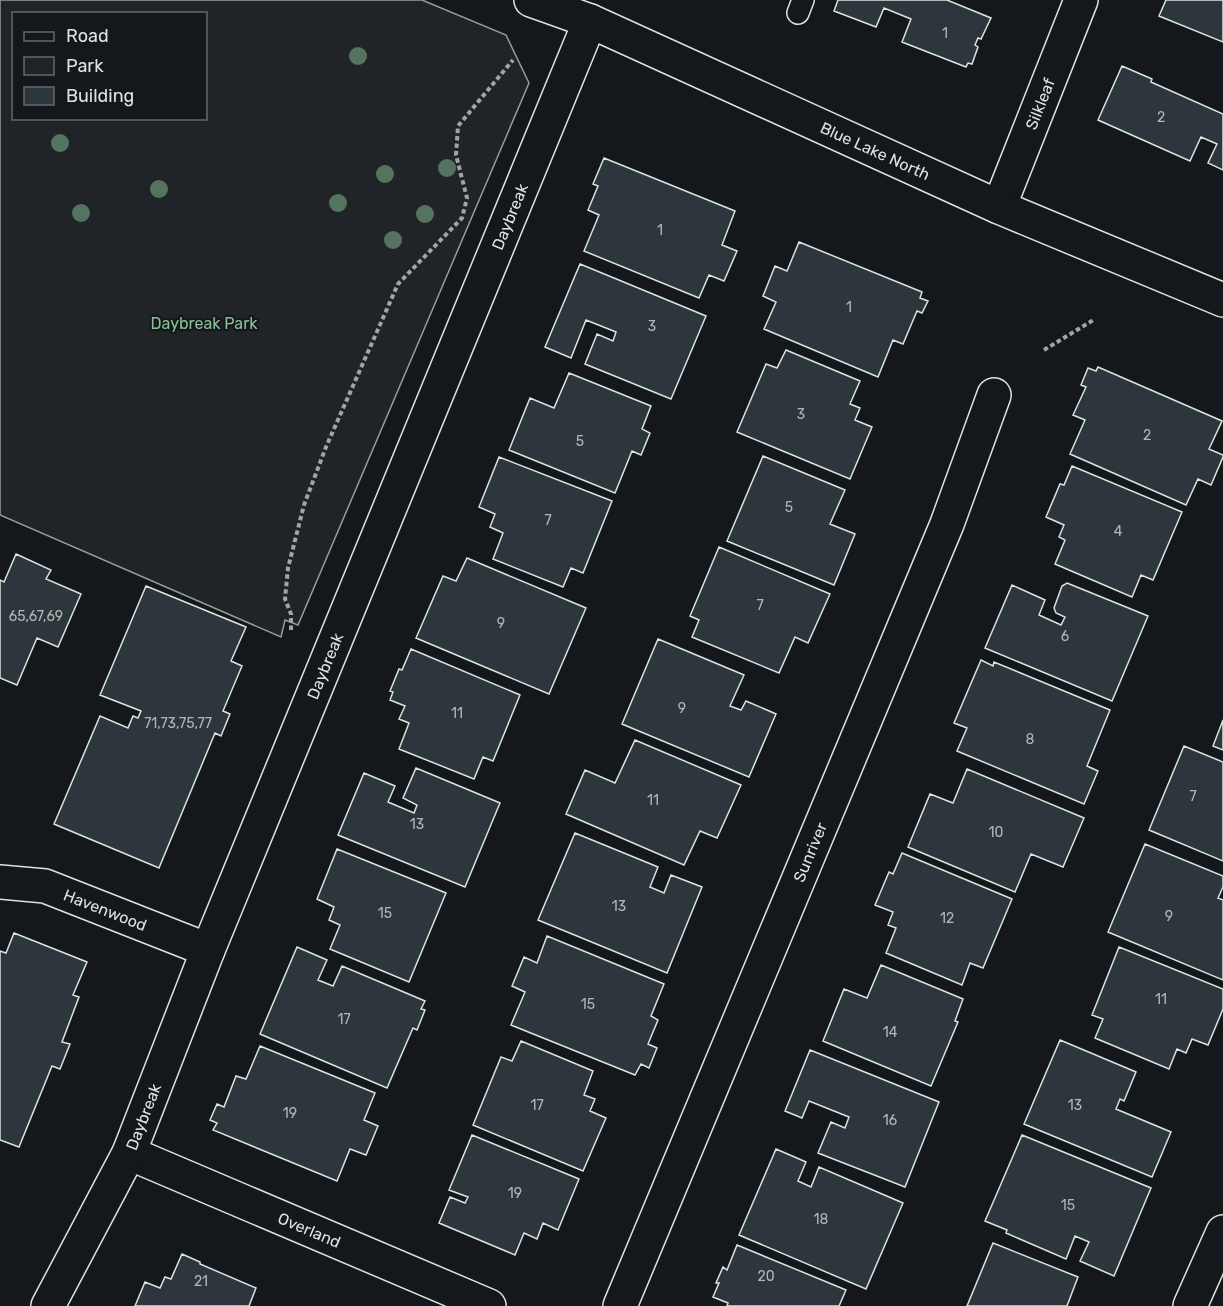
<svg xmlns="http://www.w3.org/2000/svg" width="1223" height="1306" font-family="Rubik,sans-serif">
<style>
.green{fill:#202428;stroke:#939e99;stroke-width:1.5;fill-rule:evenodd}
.building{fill:#2c363c;stroke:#d8e6dc;stroke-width:1.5}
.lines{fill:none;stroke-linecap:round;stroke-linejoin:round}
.lane-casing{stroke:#d8e6dc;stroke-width:24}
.street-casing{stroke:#d8e6dc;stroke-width:36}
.secondary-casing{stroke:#d8e6dc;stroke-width:36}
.path{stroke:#9da8a2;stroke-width:4;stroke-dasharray:4.5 3;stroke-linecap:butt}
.lane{stroke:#14181c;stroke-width:21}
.street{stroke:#14181c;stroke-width:33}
.secondary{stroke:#14181c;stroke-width:33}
.tree{fill:#55745f}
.labels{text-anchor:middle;stroke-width:4.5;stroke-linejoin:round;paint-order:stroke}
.number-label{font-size:14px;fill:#adbab4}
.street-label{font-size:16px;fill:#d8e6dc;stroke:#14181c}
.park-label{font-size:16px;fill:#8ac095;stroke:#14181c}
</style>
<rect width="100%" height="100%" fill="#14181c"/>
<path class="green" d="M0,0h422l84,35 23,48 -231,542 -13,-5 -4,17 -281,-122zM14,14h192v104h-192z"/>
<path class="building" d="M838,0h109l44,18 -10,21 -3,-1 -3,7 3,2 -6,17 -4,-1 -2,4 -64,-25 9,-23 -27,-11 -8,19 -42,-16z
M1166,0h57v42l-64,-26z
M1122,66l30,13 -1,3 72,32v56l-15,-7 9,-19 -16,-7 -11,24 -92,-41z
M604,158l131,53 -13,34 15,6 -13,30 -15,-6 -10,23 -115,-47 15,-36 -11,-5 10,-24 -5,-2z
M799,242l123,50 -2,6 8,3 -6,12 -5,-2 -14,33 -10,-4 -15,37 -114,-48 12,-27 -13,-6 12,-30 12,5z
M580,264l126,52 -35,83 -86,-35 12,-30 16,7 3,-9 -30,-12 -15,38 -26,-11z
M786,350l74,31 -10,23 10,4 -5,12 17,7 -22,52 -113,-47 29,-68 11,4z
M1098,367l124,54 -13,28 14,6v2l-12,28 -13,-6 -12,26 -116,-51 15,-34 -12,-5 13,-28 -5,-2 7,-17 8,3z
M569,373l82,33 -9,23 8,4 -9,22 -9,-4 -17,42 -106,-43 21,-52 24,10z
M763,456l82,34 -15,34 25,10 -21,51 -107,-44z
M499,457l113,44 -29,72 -12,-5 -8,19 -70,-28 10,-26 -13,-6 5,-13 -16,-7z
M1072,466l110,46 -29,68 -12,-5 -9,22 -77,-33 10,-24 -6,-3 5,-12 -18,-8 14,-33 4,1z
M719,547l111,47 -22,49 -13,-6 -16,36 -87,-36 7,-17 -9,-4z
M16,554l35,16 -5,9 35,15 -23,53 -21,-9 -20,47 -17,-7v-98l4,2z
M467,558l119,50 -37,86 -133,-56 27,-62 13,5z
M1067,583l81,33 -36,85 -127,-53 27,-63 33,15 -6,15 22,10 4,-8 -9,-4 -2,-5 8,-22z
M146,586l100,41 -15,34 11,5 -19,45 7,3 -9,22 -6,-3 -56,135 -105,-44 46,-108 28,12 5,-12 5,2 3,-7 -41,-16z
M658,639l86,36 -14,31 11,4 5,-9 30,13 -27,63 -127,-53z
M411,649l109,46 -27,66 -10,-4 -9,22 -75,-30 10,-26 -10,-4 6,-13 -15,-6 3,-8 -3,-1 9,-22 3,1z
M981,660l12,6 1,-4 116,48 -23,56 11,5 -14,33 -127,-53 10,-23 -13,-5z
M1223,720v30l-10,-4z
M635,740l106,45 -24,53 -17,-7 -16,34 -118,-51 19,-44 30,13z
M1184,746l39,16v99l-74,-31z
M416,768l84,35 -35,84 -127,-52 26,-62 31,13 -7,16 26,11 3,-8 -14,-7z
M967,769l117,49 -21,49 -32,-13 -16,38 -107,-45 22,-53 23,9z
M575,833l83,34 -8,20 14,6 7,-18 31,12 -35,86 -129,-53z
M1145,844l78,32v11l-5,11 5,2v80l-115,-48z
M337,849l109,44 -37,89 -79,-33 10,-24 -11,-5 5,-13 -17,-8z
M902,853l110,46 -29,69 -13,-5 -8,22 -76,-32 10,-25 -8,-3 5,-13 -18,-7 14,-33 4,2z
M14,933l73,29 -14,33 6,2 -17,45 8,2 -10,25 -8,-3 -33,81 -19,-7v-189l6,2z
M547,936l117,48 -13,32 7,4 -10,24 9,4 -8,20 -8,-4 -6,11 -124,-50 14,-33 -13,-6 12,-29 13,6z
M297,947l30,13 -9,20 15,6 9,-20 83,35 -4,8 4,1 -8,20 -4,-2 -26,60 -127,-54z
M1119,947l104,42v20l-15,36 -16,-6 -6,14 -9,-4 -8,20 -74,-31 8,-19 -11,-4z
M881,965l82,34 -8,22 3,1 -27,64 -108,-45 21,-52 23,9z
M1060,1040l76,32 -12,29 -4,-2 -4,10 55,23 -19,45 -128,-53z
M521,1041l72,30 -9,24 11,4 -5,12 16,7 -23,53 -110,-46 28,-68 11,4z
M260,1046l115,47 -11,27 14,6 -12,29 -16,-6 -13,32 -124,-51 4,-7 -7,-3 7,-16 7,3 12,-31 10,3z
M810,1050l129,52 -34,85 -87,-34 13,-31 14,6 4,-11 -40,-16 -7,17 -17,-7z
M472,1135l107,44 -21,51 -15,-7 -6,16 -13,-6 -9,22 -76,-32 11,-26 15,6 3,-6 -19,-7z
M1022,1135l129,53 -37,88 -34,-15 9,-19 -14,-6 -9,23 -60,-26 1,-3 -22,-9z
M776,1149l30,13 -8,19 13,6 8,-20 84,36 -37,86 -127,-54z
M993,1243l85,34 -11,29h-100z
M737,1245l109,45 -7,16h-112l1,-3 -15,-6 6,-14h-3l7,-16 4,3z
M182,1254l18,8v2l56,24 -7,18h-114l10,-24 15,6 5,-11 6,2z"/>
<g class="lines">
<defs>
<path id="lane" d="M798,13l5,-13"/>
<g id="street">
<path id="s1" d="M999,207l82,-207"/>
<path id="s2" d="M0,882l45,4 163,64"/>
<path id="s3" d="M129,1153l360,153"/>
<path id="s4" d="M48,1306l81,-153 79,-203 382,-929"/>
<path id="s5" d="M620,1306l327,-782 47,-129"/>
<path d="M1190,1306l33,-74"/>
</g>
<g id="secondary">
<path id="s6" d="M531,0l59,21 409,186 224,93"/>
</g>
</defs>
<use href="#lane" class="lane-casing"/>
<use href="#street" class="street-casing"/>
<use href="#secondary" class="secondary-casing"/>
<path class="path" d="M1044,350l51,-31
M291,630v-16l-6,-15 3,-31 16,-63 22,-58 72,-163 64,-66 5,-20 -11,-43 2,-29 55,-66"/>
<use href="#lane" class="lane"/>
<use href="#street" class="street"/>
<use href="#secondary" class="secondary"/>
</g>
<g class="tree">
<circle cx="358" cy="56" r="9"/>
<circle cx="60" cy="143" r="9"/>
<circle cx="447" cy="168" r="9"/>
<circle cx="385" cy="174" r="9"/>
<circle cx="159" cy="189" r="9"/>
<circle cx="338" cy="203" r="9"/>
<circle cx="81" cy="213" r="9"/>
<circle cx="425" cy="214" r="9"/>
<circle cx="393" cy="240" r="9"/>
</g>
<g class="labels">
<g class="number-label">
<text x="945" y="38">1</text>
<text x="1161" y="122">2</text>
<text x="660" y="235">1</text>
<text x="849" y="312">1</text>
<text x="652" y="331">3</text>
<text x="801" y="419">3</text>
<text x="1147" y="440">2</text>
<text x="580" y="446">5</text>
<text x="789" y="512">5</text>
<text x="548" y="525">7</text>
<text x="1118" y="536">4</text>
<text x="760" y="610">7</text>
<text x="36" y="621">65,67,69</text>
<text x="501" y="628">9</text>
<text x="1065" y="641">6</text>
<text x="682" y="713">9</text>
<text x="457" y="718">11</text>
<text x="178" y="728">71,73,75,77</text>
<text x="1030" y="744">8</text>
<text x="1193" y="801">7</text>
<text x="653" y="805">11</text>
<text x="417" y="829">13</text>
<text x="996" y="837">10</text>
<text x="619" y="911">13</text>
<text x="385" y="918">15</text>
<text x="1169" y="921">9</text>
<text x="947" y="923">12</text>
<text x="1161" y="1004">11</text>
<text x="588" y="1009">15</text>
<text x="344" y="1024">17</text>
<text x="890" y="1037">14</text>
<text x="537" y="1110">17</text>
<text x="1075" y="1110">13</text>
<text x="290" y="1118">19</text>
<text x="890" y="1125">16</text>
<text x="515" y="1198">19</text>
<text x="1068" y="1210">15</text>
<text x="821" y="1224">18</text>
<text x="766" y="1281">20</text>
<text x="201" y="1286">21</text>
</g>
<g class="street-label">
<text dy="6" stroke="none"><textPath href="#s1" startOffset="111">Silkleaf</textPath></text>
<text dy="6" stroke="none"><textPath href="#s6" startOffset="376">Blue Lake North</textPath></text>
<text dy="6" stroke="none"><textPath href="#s4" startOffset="1184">Daybreak</textPath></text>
<text dy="6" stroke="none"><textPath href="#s4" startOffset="698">Daybreak</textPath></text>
<text dy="6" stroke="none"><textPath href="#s5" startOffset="492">Sunriver</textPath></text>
<text dy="6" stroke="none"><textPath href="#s2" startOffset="110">Havenwood</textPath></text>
<text dy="6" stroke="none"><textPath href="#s4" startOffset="212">Daybreak</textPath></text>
<text dy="6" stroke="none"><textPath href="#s3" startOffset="196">Overland</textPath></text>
</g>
<g class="park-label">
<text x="204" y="329">Daybreak Park</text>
</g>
</g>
<rect x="12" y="12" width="195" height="108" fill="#14181c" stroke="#626a69" stroke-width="1.5"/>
<rect x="24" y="32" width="30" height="9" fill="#14181c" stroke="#626a69" stroke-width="1.5"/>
<text x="66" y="42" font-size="18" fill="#d8e6dc">Road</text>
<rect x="24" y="57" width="30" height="18" fill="#202428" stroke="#626a69" stroke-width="1.5"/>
<text x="66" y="72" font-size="18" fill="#d8e6dc">Park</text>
<rect x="24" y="87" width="30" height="18" fill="#2c363c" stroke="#626a69" stroke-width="1.5"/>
<text x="66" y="102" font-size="18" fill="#d8e6dc">Building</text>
</svg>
